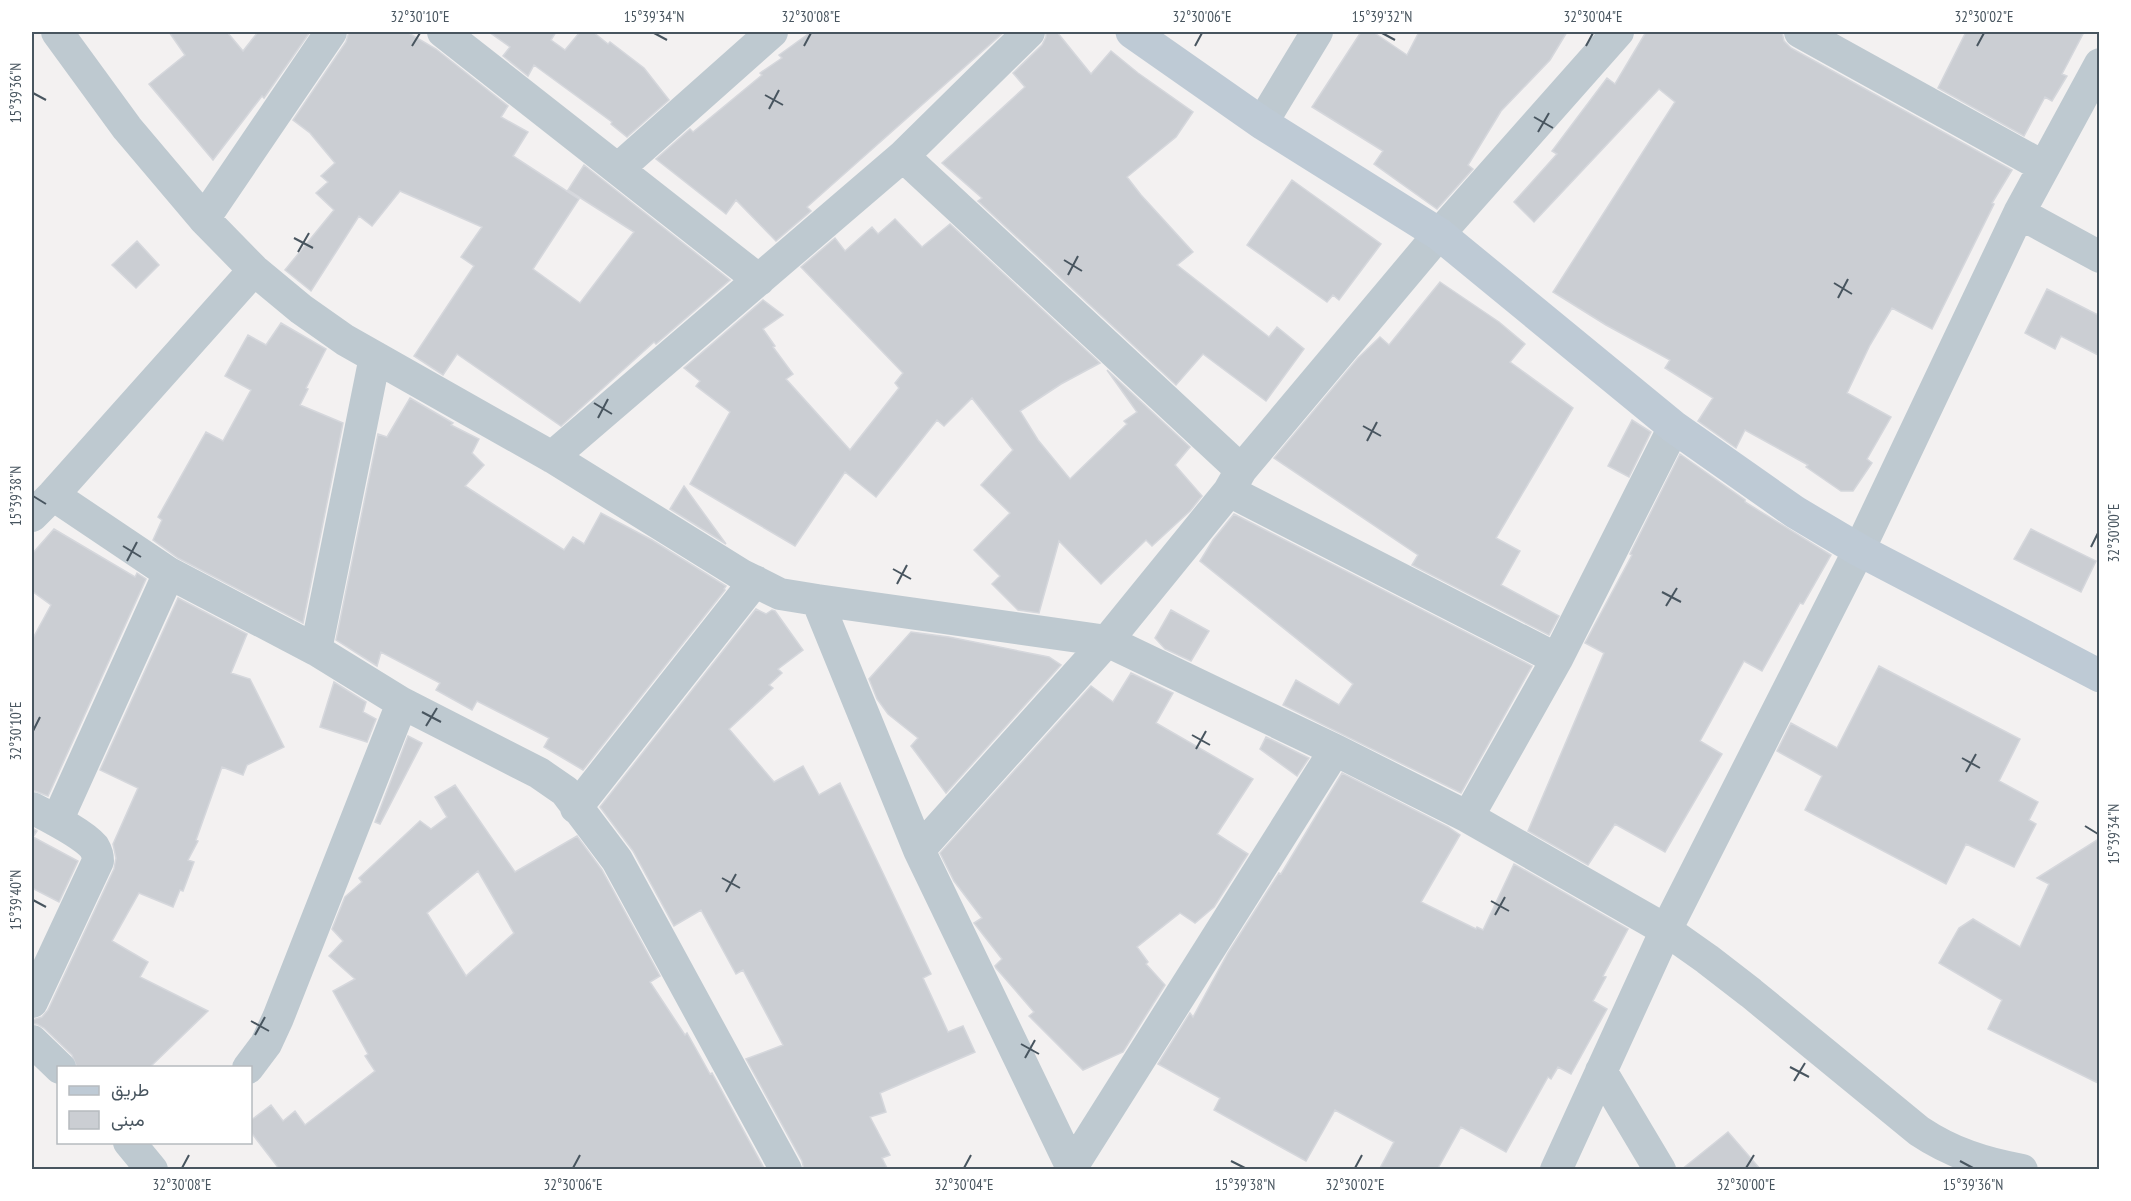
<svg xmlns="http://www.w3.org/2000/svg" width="2131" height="1201" font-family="'PT Sans Narrow',Vazirmatn,sans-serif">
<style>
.building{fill:#cbced3;stroke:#d5d7dc;stroke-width:1.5;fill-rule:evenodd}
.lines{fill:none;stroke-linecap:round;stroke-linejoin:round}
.street{stroke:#bec9d0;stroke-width:32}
.secondary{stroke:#becad5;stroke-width:33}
.ticks{fill:none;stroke:#48555f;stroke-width:2}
.neatline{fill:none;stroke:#48555f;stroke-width:2}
.ticks-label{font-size:15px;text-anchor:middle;fill:#48555f}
</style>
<rect width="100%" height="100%" fill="#f3f1f1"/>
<path class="building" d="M169,32h58l16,19 15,-19h52l-46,66 -2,-2 -49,64 -64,-76 36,-29z
M349,32h58l29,17 72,57 -7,11 27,15 -15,24 66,43 -46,70 47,34 54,-71 -66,-42 16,-25 146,115 -74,64 -2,-2 -93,84 -104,-72 -14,21 -29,-19 60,-90 -13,-9 21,-30 -82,-36 -28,35 -13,-10 -48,75 -26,-21 49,-60 -18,-17 12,-11 -7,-6 14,-13 -25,-30 -17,-13 53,-78z
M489,32h67l-5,8 14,10 15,-18h13l15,12 2,-2 34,26 25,32 -42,37 -16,-13 1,-2 -78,-57 -6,11 -25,-20 7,-9z
M811,32h193l-197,175 4,4 -35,30 -40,-41 -10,14 -70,-55 34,-30 3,3 69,-57 -2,-2 22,-15 -3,-3z
M1046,32h11l34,42 20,-23 27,22 55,39 -17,25 -49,40 14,18 52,57 -16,13 92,72 8,-10 27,22 -38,52 -63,-47 -27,31 -198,-184 4,-3 -40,-35 83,-76 -12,-14 29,-28 4,-8z
M1361,32h12l34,23 12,-23h148l-17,28 -49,51 -33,54 5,4 -36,40 -63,-45 9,-13 -71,-44z
M1646,32h136l2,9 7,7 221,122 -20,33 2,1 -62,125 -40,-21 -22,37 -23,48 44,24 -24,42 5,4 -19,28h-12l-35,-24 2,-2 -63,-35 -9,18 -38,-27 15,-23 -48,-30 5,-8 -64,-35 -53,-33 122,-190 -16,-13 -125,133 -20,-20 43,-48 -5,-3 55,-73 8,6z
M1966,32h118l-22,42 5,2 -15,25 -7,-4 -21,39 -86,-48z
M1292,180l89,64 -42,56 -6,-5 -6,7 -80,-57z
M895,219l27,28 28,-23 150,139 -39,21 -41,27 18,29 32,39 57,-55 -3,-3 13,-9 -30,-42 83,77 -15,18 27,31 -12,15 -38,35 -6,-6 -45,44 -42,-43 -20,72 -21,-3 -26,-26 8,-8 -26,-26 36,-37 -29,-28 32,-35 -41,-52 -28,28 -7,-6 -61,77 -31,-25 -50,74 -105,-62 40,-72 -34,-26 4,-5 -16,-13 79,-68 20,15 -20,14 12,17 -2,1 20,27 -7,5 64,71 49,-62 -4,-5 8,-10 -102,-106 34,-29 10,13 27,-24 6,7z
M137,241l22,24 -23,23 -24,-23z
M1440,282l59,40 26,22 -15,18 63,46 -77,130 24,13 -19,34 58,31 -10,19 -137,-70 6,-10 -144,-97 84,-100 22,-21 9,8z
M2047,289l53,27v40l-39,-20 -6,13 -30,-16z
M281,323l45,26 -20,39 2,1 -8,16 43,18 -40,200 -125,-65 -25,-18 9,-20 -4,-3 48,-85 17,9 28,-51 -26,-14 23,-41 18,10z
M410,398l43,25 -2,2 28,14 -7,14 12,12 -19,21 99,64 9,-13 11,7 17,-31 51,27 74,46 -2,3 1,1 -142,180 -39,-23 5,-9 -72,-37 -5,9 -36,-20 4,-7 -59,-31 -4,14 -41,-26 42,-206 9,3z
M1632,420l19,12 -22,45 -21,-11z
M1680,454l65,46v2l86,53 -28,49 -3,-1 -38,68 -18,-10 -44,80 22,13 -57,98 -50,-28 -27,41 -60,-34 76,-178 -19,-10 47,-88 -2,-1z
M684,486l42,58 -56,-35z
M1234,514l298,152 -71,127 -178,-88 13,-25 43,25 14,-21 -153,-123 13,-21z
M54,529l81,48 2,-4 9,6 -98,217 -16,-6v-150l19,-35 -19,-14v-37z
M2031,529l65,32 -15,31 -67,-33z
M178,598l69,36 -16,39 19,6 34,68 -37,18 -4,10 -21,-8 -26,73 2,1 -10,19 6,2 -11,29 -3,-1 -7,17 -34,-14 -27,48 36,21 -8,15 68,34 -59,57h-72l-5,-13 -28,-27 -7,-4h-5v-4l10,-3 6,-7 66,-141 2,-11 -3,-14 25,-56 -38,-18z
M756,609l10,5 6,-4 3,1 28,39 -25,19 4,4 -13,12 4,3 -44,41 45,53 29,-16 16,29 21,-12 91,191 -8,4 25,54 15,-6 12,26 -95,41 6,19 -16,5 20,38 -8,3 6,12h-84l-2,-9 -56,-102 37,-14 -40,-75 -7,4 -35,-64 -27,16 -41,-75 -33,-44z
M1171,610l38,21 -18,30 -26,-12 -10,-11z
M911,632l38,5 100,20 12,8 -115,128 -35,-47 7,-8 -30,-24 -11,-15 -8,-20z
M1879,666l141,73 -21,42 39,21 -9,18 7,4 -22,43 -48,-23 -20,40 -141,-74 17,-34 -45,-25 14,-28 46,25z
M1131,673l42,20 -17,30 97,56 -36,55 31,20 -34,53 -19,16 -15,-10 -43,34 11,15 -2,2 19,21 -42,67 -40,18 -54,-54 5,-4 -38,-44 -1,-2 7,-7 -28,-36 8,-5 -28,-37 -14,-28 151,-167 22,16z
M334,682l32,20 -3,10 13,7 -9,23 -47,-15z
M408,736l14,7 -42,81 -5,-2z
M1266,737l43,21 -12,18 -37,-27z
M1342,773l106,54 12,8 -39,67 55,27 1,-2 6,3 31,-66 114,65 -25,47 3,1 -13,24 14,8 -36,65 -13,-7 -7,12 -3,-2 -42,75 -45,-25 -24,43h-58l15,-28 -59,-32 -29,51 -92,-51 6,-12 -62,-34 32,-51 3,4 35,-64 51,-80 2,1z
M455,785l60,87 62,-36 25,34 58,106 -10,6 35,53 2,-2 23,41 2,-1 53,97h-485l-30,-39v-10l21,-16 12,16 12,-10 10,14 70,-54 -10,-15 3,-2 -35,-63 22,-12 -26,-23 14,-15 -11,-12 13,-32 17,-15 -3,-4 61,-57 11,8 16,-12 -12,-20zM478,871l36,62 -48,43 -39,-63z
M32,828l5,3 -4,6 45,24 -19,41 -27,-14z
M2100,838v246l-112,-55 14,-29 -63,-37 20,-35 14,-9 47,28 29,-63 -12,-6z
M1728,1132l33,38h-80z"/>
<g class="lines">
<path class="street" d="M57,32l70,96 77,91 50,51 47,39 44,31 207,117 190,118 38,19 37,6 102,250 154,320
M443,32l316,248
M1800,32l244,135
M1262,123l55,-91
M903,156l338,314
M619,168l153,-136
M2019,213l81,44
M204,219l127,-187
M552,457l351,-301 126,-124
M1229,491l328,168
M53,495l116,78 147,77 86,53 137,70 26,18 52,69 169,310
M32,516l21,-21 201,-225
M817,600l290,41 228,109 133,67 198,113 41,29 44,34 168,138c33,22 65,32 103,39
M316,650l59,-293
M32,808c17,9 50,25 62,39 3,5 4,9 4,14l-66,141
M576,808l179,-227
M1468,817l89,-158 117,-232
M57,821l112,-248
M919,850l188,-209 122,-150 12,-21 198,-236 179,-202
M32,1041l28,27
M248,1068l18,-24 12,-26 124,-315
M1601,1071l59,99
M129,1142l23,28
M1072,1167l263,-417
M1556,1170l110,-240 193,-380 160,-337 81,-149"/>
<path class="secondary" d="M1132,32l130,91 177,111 235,193 121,85 64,38 241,126"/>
</g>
<path class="ticks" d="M654,33l13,7M1382,33l13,7M412,46l8,-13M804,46l7,-13M1195,46l7,-13M1586,46l7,-13M1977,46l7,-13M33,93l13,7M765,95l18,10M769,109l10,-19M1534,117l19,11M1538,132l11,-19M294,238l19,10M298,252l11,-19M1064,260l18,11M1068,275l10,-19M1834,283l18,11M1838,298l10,-19M594,403l18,11M598,418l10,-19M1363,426l18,10M1367,441l10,-19M33,496l13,8M123,546l18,11M2091,547l7,-14M127,561l10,-19M893,569l18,10M897,584l10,-19M1662,592l19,10M1666,606l11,-18M422,712l19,10M426,726l11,-18M33,731l7,-14M1192,735l18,10M1196,749l10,-18M1962,758l18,10M1966,772l10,-18M2085,826l13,8M722,878l18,10M726,892l10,-18M33,900l13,7M1491,901l18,10M1495,915l10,-18M251,1021l18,10M255,1035l10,-18M1021,1044l18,10M1025,1058l10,-18M1790,1067l19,10M1794,1081l11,-18M1231,1161l14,7M1960,1161l13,7M182,1168l7,-13M573,1168l7,-13M964,1168l7,-13M1355,1168l7,-13M1746,1168l8,-13"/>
<rect width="2131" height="1201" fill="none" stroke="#ffffff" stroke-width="66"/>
<rect x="57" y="1066" width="195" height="78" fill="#ffffff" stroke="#b6bbbf" stroke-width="1.5"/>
<rect x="69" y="1086" width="30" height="9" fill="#becad5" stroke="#b6bbbf" stroke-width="1.5"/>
<text x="111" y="1096" font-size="18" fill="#48555f">طريق</text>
<rect x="69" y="1111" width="30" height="18" fill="#cbced3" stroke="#b6bbbf" stroke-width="1.5"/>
<text x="111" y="1126" font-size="18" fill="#48555f">مبنى</text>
<rect x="33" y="33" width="2065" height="1135" class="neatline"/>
<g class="ticks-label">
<text x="420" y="22">32°30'10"E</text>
<text x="654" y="22">15°39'34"N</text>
<text x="811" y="22">32°30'08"E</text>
<text x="1202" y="22">32°30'06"E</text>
<text x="1382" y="22">15°39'32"N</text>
<text x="1593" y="22">32°30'04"E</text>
<text x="1984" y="22">32°30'02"E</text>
<text transform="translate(16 93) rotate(-90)" y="5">15°39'36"N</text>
<text transform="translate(16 496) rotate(-90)" y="5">15°39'38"N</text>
<text transform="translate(2114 533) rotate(-90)" y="5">32°30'00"E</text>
<text transform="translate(16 731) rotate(-90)" y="5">32°30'10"E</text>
<text transform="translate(2114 834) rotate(-90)" y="5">15°39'34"N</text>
<text transform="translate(16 900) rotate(-90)" y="5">15°39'40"N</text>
<text x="182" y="1190">32°30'08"E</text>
<text x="573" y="1190">32°30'06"E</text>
<text x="964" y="1190">32°30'04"E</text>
<text x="1245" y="1190">15°39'38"N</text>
<text x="1355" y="1190">32°30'02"E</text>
<text x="1746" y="1190">32°30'00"E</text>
<text x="1973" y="1190">15°39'36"N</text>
</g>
</svg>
